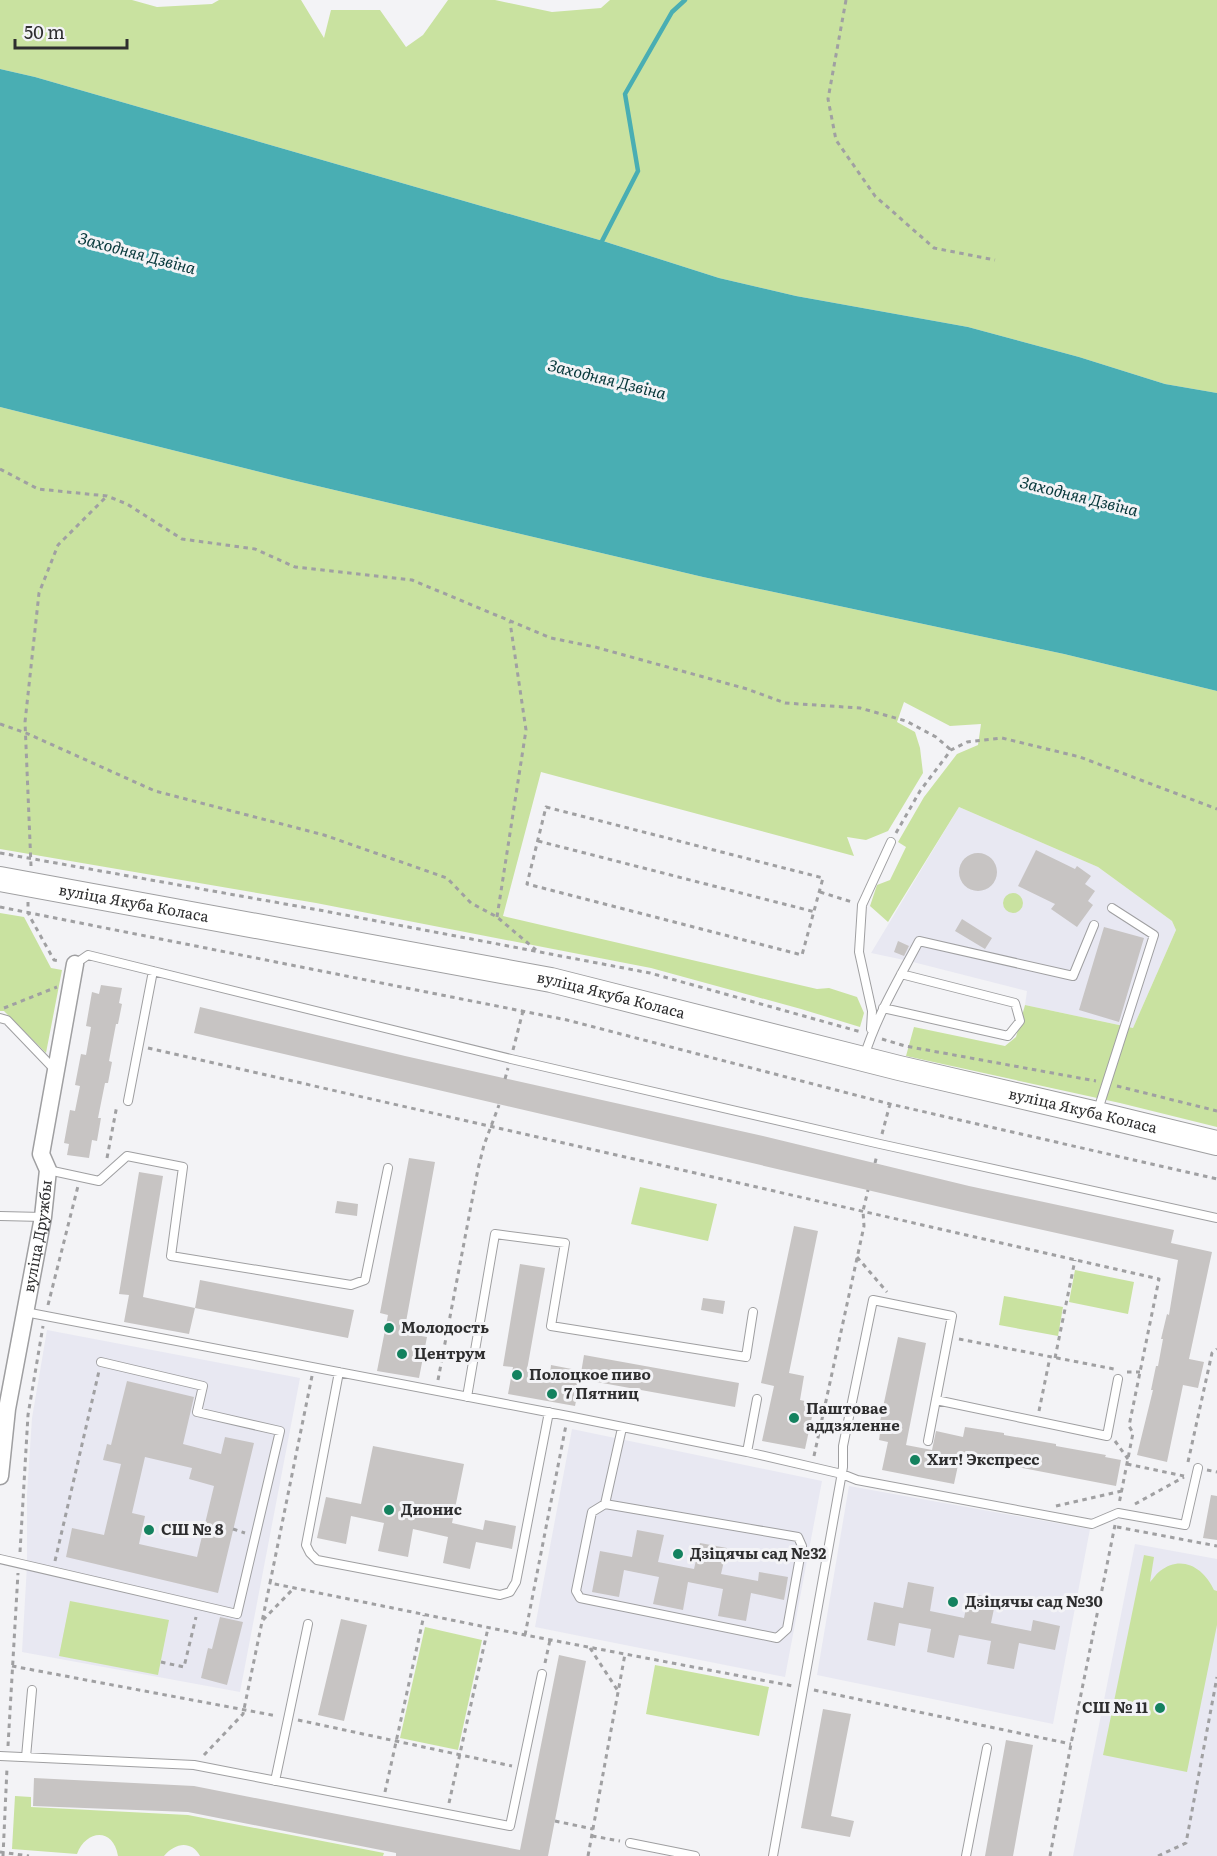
<svg xmlns="http://www.w3.org/2000/svg" width="1217" height="1856" font-family="Literata,serif">
<style>
.built{fill:#e8e8f2}
.green{fill:#c9e2a0}
.water{fill:#49aeb3}
.lines{fill:none;stroke-linecap:round;stroke-linejoin:round}
.stream{stroke:#49aeb3;stroke-width:4.5}
.building{fill:#c7c4c3;fill-rule:evenodd}
.lane-casing{stroke:#9f9fa1;stroke-width:10}
.street-casing{stroke:#9f9fa1;stroke-width:19}
.secondary-casing{stroke:#9f9fa1;stroke-width:26}
.path{stroke:#a0a0a2;stroke-width:3;stroke-dasharray:4.5 4.5;stroke-linecap:butt}
.lane{stroke:#fff;stroke-width:8}
.street{stroke:#fff;stroke-width:16}
.secondary{stroke:#fff;stroke-width:24}
.poi-dot{fill:#14825f;stroke:#f3f3f6;stroke-width:2}
.labels{text-anchor:middle;stroke-width:6;stroke-linejoin:round;paint-order:stroke}
.street-label{font-size:15px;fill:#2e2e2f;stroke:#f3f3f6}
.poi-label{font-size:15px;font-weight:bold;fill:#2e2e2f;stroke:#f3f3f6;text-anchor:start}
.water-label{font-size:16px;font-style:italic;fill:#06373a;stroke:#f3f3f6}
</style>
<rect width="100%" height="100%" fill="#f3f3f6"/>
<path class="built" d="M959,807l139,60 74,54 4,9 -43,98 -108,-23 2,-14 -118,-30 -38,-8z
M47,1330l253,48 -60,314 -218,-40 5,-87v-71l5,-76z
M572,1429l250,52 -37,196 -250,-50z
M849,1486l241,43 -37,195 -236,-49z
M1135,1544l82,15v297h-144z"/>
<path class="green" d="M0,0h132l25,7 55,-3 7,-4h82l23,38 7,-28h49l26,37 17,-12 25,-35h47l57,12 49,-4 9,-8h607v393l-52,-9 -86,-27 -111,-30 -172,-31 -77,-18 -116,-37 -568,-164 -35,-8z
M0,407l292,73 411,97 361,77 153,37v436l-97,-24 -214,-47 8,-29 91,19 11,-9 9,-32 108,23 43,-98 -4,-9 -74,-54 -139,-60 -71,115 -18,-16 7,-21 13,-5 16,-33 -8,-5 26,-45 33,-43 21,-9 3,-21 -31,2 -46,-24 -7,20 18,10 5,16 3,25 -35,58 -22,9 -19,-3 7,19 -313,-84 -38,144 314,73 12,-1 28,9 7,16 -4,14 -59,-18 -150,-41 -335,-65 -316,-54z
M1003 903a10 10 0 1 1 20 0a10 10 0 1 1-20 0Z
M0,913l24,4 27,51 11,2 -16,83 -42,-42h-4z
M640,1187l77,17 -9,37 -77,-17z
M1075,1270l59,12 -6,32 -59,-12z
M1004,1296l59,11 -5,29 -59,-11z
M1144,1555l10,2 -4,25c3,-3 6,-8 10,-11 22,-17 44,-3 54,19l3,1v34l-30,147 -84,-17z
M70,1601l99,19 -11,55 -99,-19z
M425,1627l57,13 -24,110 -58,-12z
M655,1665l114,22 -10,49 -113,-22z
M15,1796l16,1v10l157,8 196,38 -1,3h-183c-9,-16 -25,-13 -36,0h-46c-5,-29 -32,-26 -41,-2l-65,-5z"/>
<path class="water" d="M0,69l35,8 568,164 116,37 77,18 172,31 111,30 86,27 52,9v298l-153,-37 -361,-77 -411,-97 -292,-73z"/>
<g class="lines">
<path class="stream" d="M600,245l38,-74 -13,-77 47,-82 13,-12"/>
</g>
<path class="building" d="M1036,850l39,19 2,-3 14,10 -6,8 10,7 -7,10 5,4 -16,22 -26,-18 4,-5 -37,-18z
M959 872a19 19 0 1 1 38 0a19 19 0 1 1-38 0Z
M962,919l30,19 -7,11 -30,-18z
M1104,927l40,11 -25,84 -40,-12z
M898,941l11,5 -5,10 -10,-4z
M101,985l21,3 -3,15 3,1 -4,20h-2l-7,37 3,1 -4,21h-3l-7,35h3l-4,23 -5,-1 -3,18 -22,-3 2,-11 -5,-1 6,-33 5,1 5,-25 -5,-1 6,-31 5,1 5,-28 -5,-1 6,-34 7,2z
M200,1007l205,49 358,80 206,50 205,44 -3,13 41,9 -23,107 15,3 -6,26 -15,-3 -16,77 -30,-7 16,-65h-2l5,-24h2l5,-27h-2l6,-25 2,1 9,-55 -216,-48 -768,-179z
M409,1158l26,4 -31,171 23,4 -8,41 -42,-7 11,-56 -8,-2z
M139,1172l24,4 -20,121 52,11 -6,26 -65,-12 5,-27 -10,-1z
M337,1201l21,3 -1,12 -22,-3z
M794,1226l24,5 -29,142 15,3 -4,24 15,3 -10,46 -43,-8 12,-55 -13,-3z
M520,1264l25,4 -18,102 23,4 1,-9 31,6 -7,35 -67,-12 5,-27 -10,-1z
M200,1280l154,30 -6,28 -153,-30z
M703,1298l22,3 -2,13 -22,-4z
M898,1337l28,6 -20,102 26,5 4,-19 27,6 2,-10 39,6v2l52,9v2l50,9 -1,2 16,3 -5,26 -156,-30 -6,28 -72,-14 6,-28 -9,-2 2,-14h-2z
M584,1355l155,28 -4,24 -155,-28z
M127,1381l67,16 -11,47 38,10 4,-17 29,6 -36,150 -152,-36 6,-29 32,7 17,-71 -18,-4 4,-16 4,1zM145,1457l47,11 -3,11 25,7 -17,71 -58,-13 6,-28 -13,-3z
M373,1446l91,18 -12,59 31,7 2,-10 31,6 -4,23 -36,-7 -6,27 -27,-6 5,-26 -35,-8 -5,28 -30,-6 6,-28 -33,-7 -5,28 -29,-6 9,-41 35,7z
M1211,1495l6,1v44l-14,-2z
M637,1530l27,5 -6,27 36,7 6,-26 27,5 -6,26 37,7 1,-9 29,5 -4,23 -33,-7 -5,28 -28,-5 5,-27 -35,-7 -5,28 -30,-6 6,-27 -35,-7 -5,27 -27,-5 8,-41 32,6z
M908,1582l26,5 -4,24 34,7 5,-25 27,6 -5,24 40,8 2,-11 27,6 -5,24 -36,-7 -5,26 -27,-5 4,-23 -32,-6 -5,23 -27,-6 4,-23 -32,-6 -4,23 -28,-6 7,-38 29,6z
M220,1617l23,5 -16,63 -26,-7 7,-30 4,1z
M341,1619l26,6 -23,96 -26,-6z
M559,1655l27,6 -38,195h-152v-3l-208,-41 -155,-6 1,-28 160,8 326,64z
M823,1709l28,5 -20,102 23,5 -4,16 -49,-9z
M1006,1740l27,5 -20,111h-28z"/>
<g class="lines">
<defs>
<path id="lane" d="M75,964l13,-9 423,104 369,85 337,74
M883,1008l125,28 12,-15 -5,-18 -114,-29
M0,1018l7,2 48,50
M871,1029l1,-18 -13,-59 3,-47 29,-63
M864,1057c13,-42 35,-78 55,-116l154,35 21,-51
M128,1101l25,-130
M1097,1113l57,-178 -42,-27
M48,1170l51,11 28,-25 56,11 -12,89 180,29 14,-5 23,-112
M0,1216l43,1
M25,1312l543,104 179,36 95,22 15,6 235,44 26,-11 67,12 13,-57
M339,1372l-33,173 4,8 7,7 183,35 10,-3 6,-10 33,-170
M467,1397l28,-163 70,9 -14,83 195,31 7,-45
M936,1400l171,36 11,-57
M747,1452l10,-53
M605,1504l193,33 4,9 -15,83 -10,9 -197,-40 -4,-7 16,-79 13,-8 17,-76
M0,1559l237,55 43,-183 -83,-19 6,-26 -102,-24
M0,1756l194,9 316,61 32,-152
M26,1757l6,-67
M275,1781l33,-157
M630,1843l65,13
M773,1856l70,-389v-21l30,-146 79,16 -24,125
M966,1856l21,-108"/>
<g id="street">
<path id="s1" d="M0,1476l7,-67 36,-192 5,-47 -7,-16 34,-190"/>
</g>
<g id="secondary">
<path id="s2" d="M0,879l551,101 348,88 198,46 120,29"/>
</g>
</defs>
<use href="#lane" class="lane-casing"/>
<use href="#street" class="street-casing"/>
<use href="#secondary" class="secondary-casing"/>
<path class="path" d="M846,0l-18,99 8,41 39,56 59,52 61,12
M0,469l38,20 69,7 20,8 55,35 73,10 40,18 117,13 139,58 44,9 152,42 38,14 75,5 46,13 30,16 15,13
M0,724l26,9 129,58 169,44 123,43 24,25 26,14 39,33
M546,807l277,71 -21,77 -275,-71z
M896,833l24,-42 31,-41 16,-8 35,-4 78,19 137,52
M538,841l277,71
M0,853l319,57 331,63 211,59
M31,866l-6,-144 14,-129 19,-48 49,-49
M820,892l32,10
M28,902v10l2,5 24,43 7,1
M0,907l567,113 323,84 327,75
M497,917l29,-187 -16,-108
M4,1008l53,-21
M882,1039l23,7 191,35
M148,1048l1011,231 -30,147 4,7 -14,71
M513,1050l10,-39
M505,1079l3,-11
M1117,1086l100,25
M882,1134l8,-30
M107,1158l10,-53
M875,1163l2,-8
M857,1257l30,35
M48,1305l30,-119
M959,1339l155,30
M1055,1358l20,-98
M1127,1372h13
M312,1376l-42,207 255,52 268,51
M438,1380l40,-211 6,-24 15,-40
M1039,1411l11,-54
M1115,1441l13,18
M814,1456l50,-230 -1,-15 5,-21
M1188,1462l24,-109 5,-4
M1127,1464l57,12
M1207,1470l10,2
M1135,1504l49,-27
M1056,1506l66,-15
M1117,1527l100,19
M233,1529l12,4
M20,1552l8,-137 15,-89
M55,1561l44,-190
M263,1620l31,-32
M525,1635l41,-210
M590,1648l28,43
M161,1662l23,5 12,-50
M545,1663l5,-23
M12,1666l265,50
M814,1690l257,54
M298,1720l214,46
M8,1746l10,-173
M204,1755l39,-41 27,-131
M385,1792l39,-177
M449,1803l39,-175
M555,1821l38,8
M592,1836l28,5
M0,1852l29,4
M3,1856l4,-88
M588,1856l37,-202
M1050,1856l21,-112 44,-219
M1158,1856l28,-13 31,-166"/>
<use href="#lane" class="lane"/>
<use href="#street" class="street"/>
<use href="#secondary" class="secondary"/>
</g>
<g class="poi-dot">
<circle cx="389" cy="1328" r="6"/>
<circle cx="402" cy="1354" r="6"/>
<circle cx="517" cy="1375" r="6"/>
<circle cx="552" cy="1394" r="6"/>
<circle cx="794" cy="1418" r="6"/>
<circle cx="915" cy="1460" r="6"/>
<circle cx="389" cy="1510" r="6"/>
<circle cx="149" cy="1530" r="6"/>
<circle cx="678" cy="1554" r="6"/>
<circle cx="953" cy="1602" r="6"/>
<circle cx="1160" cy="1708" r="6"/>
</g>
<g class="labels">
<g class="street-label">
<text dy="5" stroke="none"><textPath href="#s2" startOffset="136">вуліца Якуба Коласа</textPath></text>
<text dy="5" stroke="none"><textPath href="#s2" startOffset="622">вуліца Якуба Коласа</textPath></text>
<text dy="5" stroke="none"><textPath href="#s2" startOffset="1108">вуліца Якуба Коласа</textPath></text>
<text dy="5" stroke="none"><textPath href="#s1" startOffset="243">вуліца Дружбы</textPath></text>
</g>
<g class="poi-label">
<text x="401" y="1333">Молодость</text>
<text x="414" y="1359">Центрум</text>
<text x="529" y="1380">Полоцкое пиво</text>
<text x="564" y="1399">7 Пятниц</text>
<text x="806" y="1414">Паштовае<tspan x="806" dy="17">аддзяленне</tspan></text>
<text x="927" y="1465">Хит! Экспресс</text>
<text x="401" y="1515">Дионис</text>
<text x="161" y="1535">СШ № 8</text>
<text x="690" y="1559">Дзіцячы сад №32</text>
<text x="965" y="1607">Дзіцячы сад №30</text>
<text x="1148" y="1713" text-anchor="end">СШ № 11</text>
</g>
<g class="water-label">
<text transform="translate(137 253) rotate(15)" y="6">Заходняя Дзвіна</text>
<text transform="translate(607 379) rotate(14)" y="6">Заходняя Дзвіна</text>
<text transform="translate(1079 496) rotate(14)" y="6">Заходняя Дзвіна</text>
</g>
</g>
<path d="M15 39v9h112v-9" fill="none" stroke="#2e2e2f" stroke-width="3"/>
<text x="24" y="39" font-size="18" fill="#2e2e2f" stroke="#f3f3f6" stroke-width="4.5" paint-order="stroke">50 m</text>
</svg>
